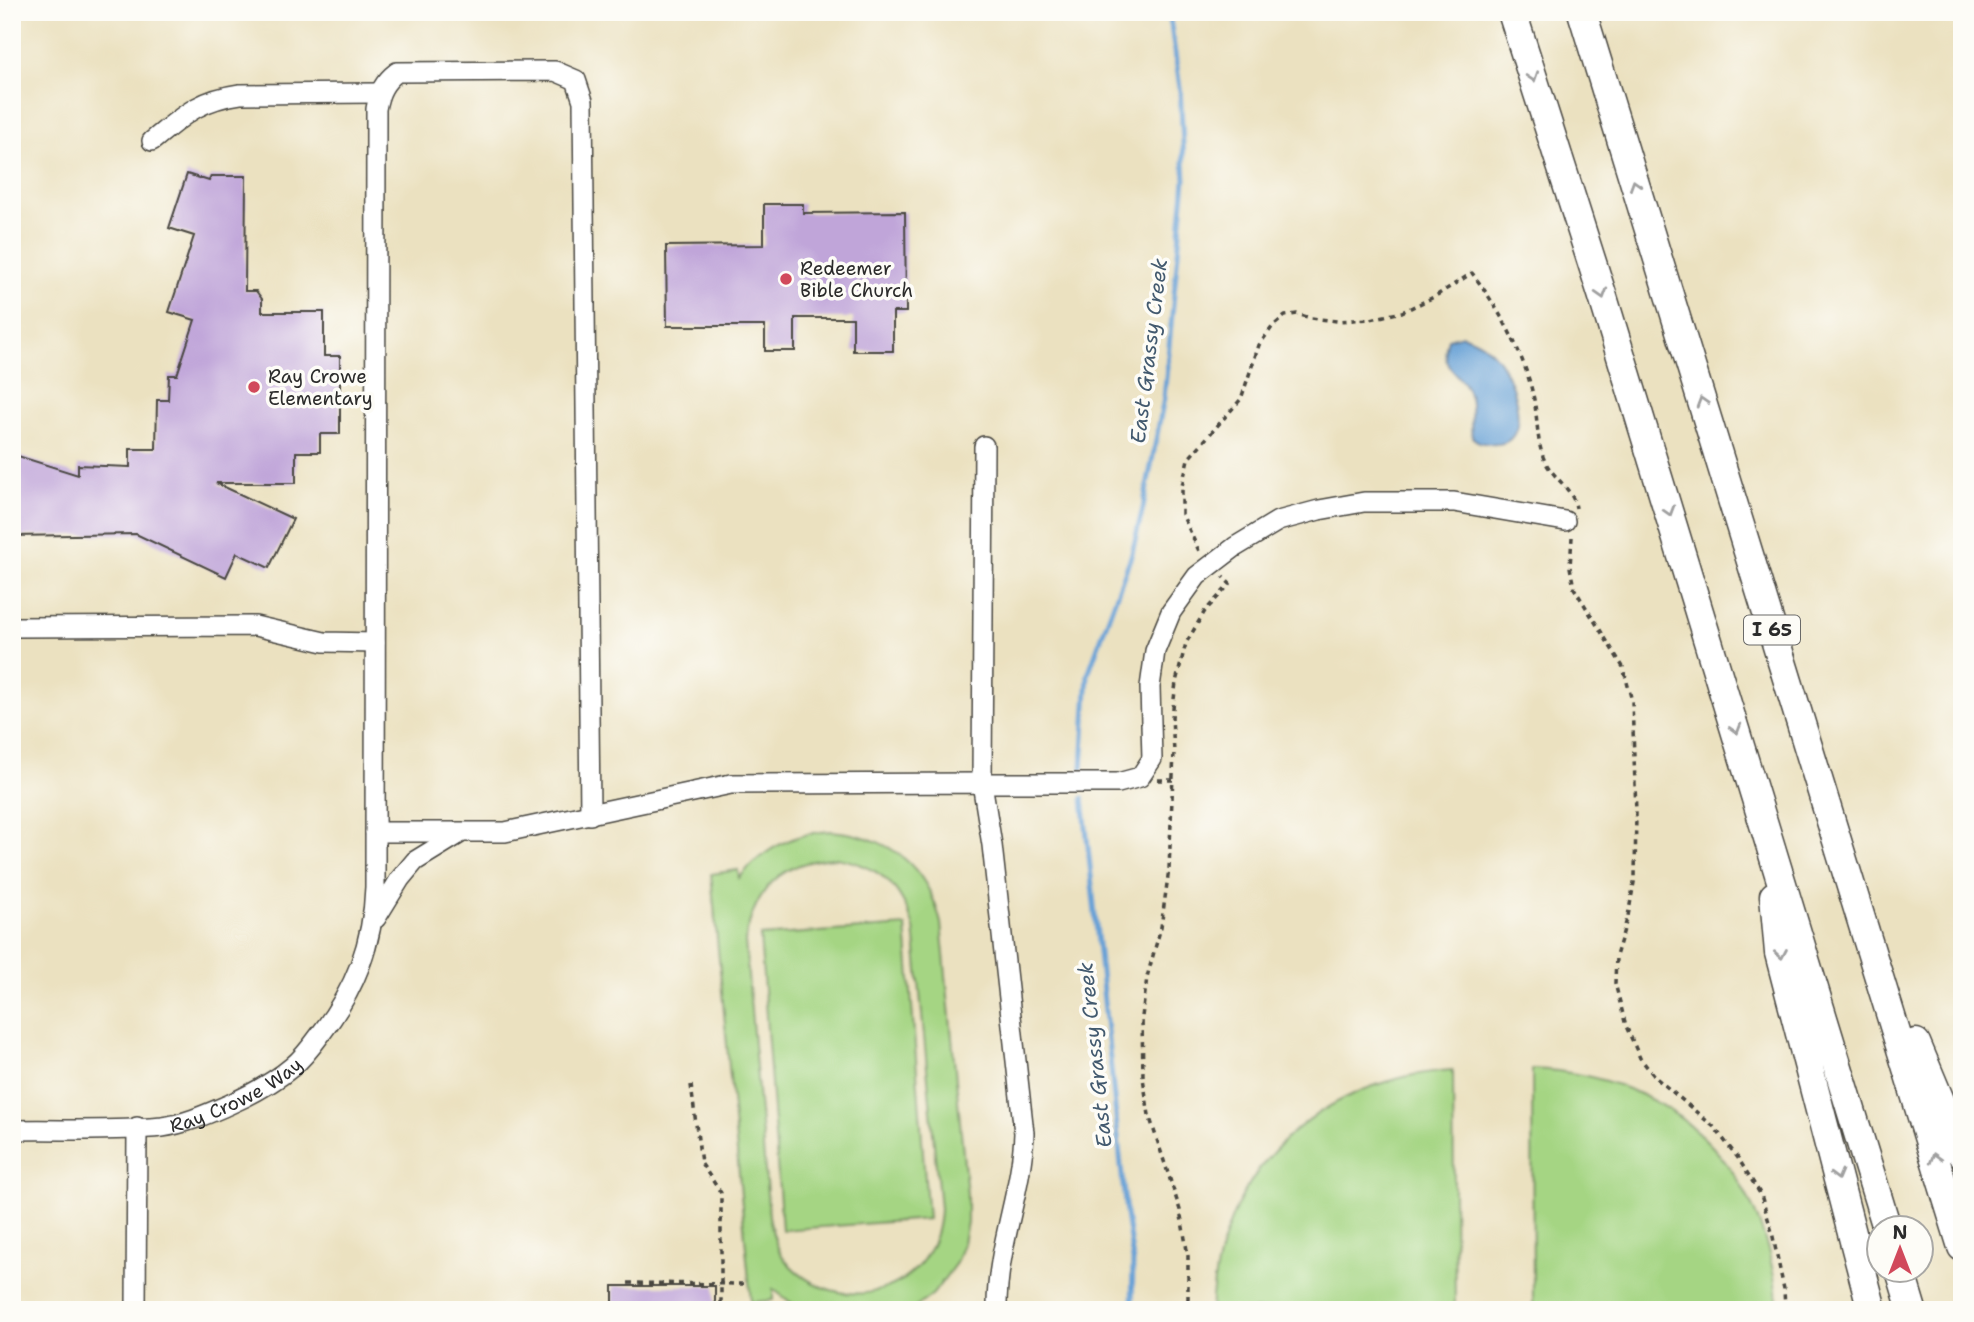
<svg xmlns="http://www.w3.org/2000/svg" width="1974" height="1322" font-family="'Shantell Sans',sans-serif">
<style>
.green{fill:#a5d583;stroke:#688057;stroke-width:2;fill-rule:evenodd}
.water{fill:#67a1d6;stroke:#496680;stroke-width:2}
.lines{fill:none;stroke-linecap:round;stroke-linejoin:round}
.stream{stroke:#67a1d6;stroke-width:5}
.building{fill:#c0a5d9}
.minor-casing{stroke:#484641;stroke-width:22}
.highway-casing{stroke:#484641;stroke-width:31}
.path{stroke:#484641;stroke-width:3.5;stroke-dasharray:5 5;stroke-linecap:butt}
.minor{stroke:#fff;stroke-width:19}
.highway{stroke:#fff;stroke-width:28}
.oneway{stroke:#a0a0a0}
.poi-dot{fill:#d1495b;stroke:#fdfcf7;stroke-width:2.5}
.labels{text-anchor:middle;stroke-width:7;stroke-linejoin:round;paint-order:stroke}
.shield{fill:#fdfcf7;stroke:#6a6a68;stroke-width:2}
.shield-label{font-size:18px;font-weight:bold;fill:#2b2b2b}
.poi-label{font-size:19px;fill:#2b2b2b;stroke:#fdfcf7;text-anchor:start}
.street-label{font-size:19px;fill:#2b2b2b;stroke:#fdfcf7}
.water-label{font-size:21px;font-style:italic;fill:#435a6f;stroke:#fdfcf7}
</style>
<rect width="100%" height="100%" fill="#fdfcf7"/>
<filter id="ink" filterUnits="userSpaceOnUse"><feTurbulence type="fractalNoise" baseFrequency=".0143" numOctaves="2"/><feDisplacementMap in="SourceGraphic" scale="14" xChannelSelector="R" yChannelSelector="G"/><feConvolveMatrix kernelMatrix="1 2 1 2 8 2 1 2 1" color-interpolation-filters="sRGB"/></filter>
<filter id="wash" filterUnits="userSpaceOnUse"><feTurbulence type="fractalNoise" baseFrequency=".00686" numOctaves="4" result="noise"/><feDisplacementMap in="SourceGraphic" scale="28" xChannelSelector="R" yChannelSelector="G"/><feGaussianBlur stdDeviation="1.57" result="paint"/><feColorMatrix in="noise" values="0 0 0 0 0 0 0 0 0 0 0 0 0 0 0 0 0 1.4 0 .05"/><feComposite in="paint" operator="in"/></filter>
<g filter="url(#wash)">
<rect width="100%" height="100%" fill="#ebe1c0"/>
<path class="green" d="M831,831c59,5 96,34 110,92l26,271v28l-4,21 -7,20 -23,31 -17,13 -6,3h-109l-28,-21v11l-22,2 -40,-428 27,-4 1,8c24,-29 54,-45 92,-47zM836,858c45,8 65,28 78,70l26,281c-3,84 -100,113 -154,52 -10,-12 -14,-29 -17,-45l-24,-275c10,-53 36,-80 91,-83z
M906,926l22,293 -146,11 -22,-294z
M1532,1069c142,6 236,99 246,241h-245z
M1453,1070l2,240h-244c8,-139 105,-231 242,-240z"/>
<path class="water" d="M1462,335c13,4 26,11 35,23 16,19 40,90 -6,86 -9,-1 -13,-1 -19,-7 -2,-13 1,-27 -2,-39 -6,-28 -33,-25 -22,-59z"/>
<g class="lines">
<path class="stream" d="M1082,768l6,-94 44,-121 11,-45 21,-110 21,-218 -5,-92 -11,-76
M1083,798l43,416 7,46 -1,50"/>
</g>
<g id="blocks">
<path class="building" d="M187,174l22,7 2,-5h35l-1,115h11l6,8v13h62v44h16v78h-20v18h-24v31h-80l77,36 -24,49 -32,-15 -11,24 -90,-43 -124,2v-82l66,21v-10l52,2v-18h26l1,-49h11l1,-25h8l18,-55 -26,-8 25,-76 -25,-8z
M764,204h39v9l102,-1 1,100h-13v39h-40v-33h-58v33h-30v-25h-98l-1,-80 98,-1z
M613,1286h102v24h-102z"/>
</g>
</g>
<g filter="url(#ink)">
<use href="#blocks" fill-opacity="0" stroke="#484641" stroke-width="2"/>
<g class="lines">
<defs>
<g id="minor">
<path d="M152,141c32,-26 46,-41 88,-47l139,-1"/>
<path d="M984,446l-2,337h136l22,-6 12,-18 -2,-72 5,-36 16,-39 26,-36 38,-29 43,-26 41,-11 45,-8h90l111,19"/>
<path d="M12,627l243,-1 69,16 51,1"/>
<path d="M375,832h130l226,-48 251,-1 10,62 32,288c-2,59 -28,116 -27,177"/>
<path d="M376,918l24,-39 15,-18 44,-27"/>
<path id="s1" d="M12,1130c50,-1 101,2 150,-3 23,-3 45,-13 66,-22 22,-10 45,-22 64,-38 11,-9 20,-21 28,-32 35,-45 53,-91 55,-148l1,-778c3,-17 8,-27 21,-37l158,-1 21,9 7,21 7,714"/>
<path d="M136,1310l1,-183"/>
</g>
<path id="highway" d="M1512,12l90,282 285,934
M1582,12l380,1235
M1774,896l5,57 93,357
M1916,1043l46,110
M1900,1270l12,40"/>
</defs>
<use href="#minor" class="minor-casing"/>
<use href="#highway" class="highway-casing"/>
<path class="path" d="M1572,537l-2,30 4,21 49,79 9,34 4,111 -1,65 -7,39 -12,40 -1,27 11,43 14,32 15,19 59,50 24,31 23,37 11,37 12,57 1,21
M1199,551l-17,-37v-28l6,-27 53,-60 18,-54 14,-19 12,-10 12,-2 14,4 26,3 34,-2 31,-7 32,-15 38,-24c26,34 52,80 61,122 5,20 3,45 11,64 8,19 29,29 32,49
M1158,780h16
M691,1085l10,78 20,30v117
M628,1283l116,1
M1188,1310v-54l-8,-46 -31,-95 -6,-37 -1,-61 5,-40 14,-50 8,-58 5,-117 -2,-35 4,-35 10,-39 19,-32 25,-27 -7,-7"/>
<use href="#minor" class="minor"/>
<use href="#highway" class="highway"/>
</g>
<defs><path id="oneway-chevron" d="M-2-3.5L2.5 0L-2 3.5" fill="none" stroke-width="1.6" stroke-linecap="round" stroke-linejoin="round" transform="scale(1.75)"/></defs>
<g class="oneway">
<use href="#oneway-chevron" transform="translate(1533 77) rotate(72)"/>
<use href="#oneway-chevron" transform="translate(1635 185) rotate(-107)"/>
<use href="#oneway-chevron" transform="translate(1602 294) rotate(73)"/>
<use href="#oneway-chevron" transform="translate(1702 402) rotate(-107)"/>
<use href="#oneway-chevron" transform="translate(1669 511) rotate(73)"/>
<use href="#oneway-chevron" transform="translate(1736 729) rotate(73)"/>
<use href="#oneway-chevron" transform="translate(1781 954) rotate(80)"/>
<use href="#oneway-chevron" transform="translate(1935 1158) rotate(-107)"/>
<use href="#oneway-chevron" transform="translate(1837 1175) rotate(75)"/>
</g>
</g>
<g class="poi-dot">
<circle cx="786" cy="279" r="7"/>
<circle cx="254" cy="387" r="7"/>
</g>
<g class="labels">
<rect class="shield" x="1744" y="615.5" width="56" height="29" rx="5"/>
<g class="shield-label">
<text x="1772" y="636">I 65</text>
</g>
<g class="poi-label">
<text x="800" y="275">Redeemer<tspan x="800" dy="22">Bible Church</tspan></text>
<text x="268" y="383">Ray Crowe<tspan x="268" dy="22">Elementary</tspan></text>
</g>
<g class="street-label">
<text dy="7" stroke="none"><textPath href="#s1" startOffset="231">Ray Crowe Way</textPath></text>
</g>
<g class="water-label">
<text transform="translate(1149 351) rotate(-83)" y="7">East Grassy Creek</text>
<text transform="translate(1095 1055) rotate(-96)" y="7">East Grassy Creek</text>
</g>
</g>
<rect width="1974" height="1322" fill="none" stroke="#fdfcf7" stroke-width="42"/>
<g transform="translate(1900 1249)"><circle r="33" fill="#fdfcf7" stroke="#a9a8a5" stroke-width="2"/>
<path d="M0-5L12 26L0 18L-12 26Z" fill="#d1495b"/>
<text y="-10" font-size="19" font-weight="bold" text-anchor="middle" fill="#2b2b2b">N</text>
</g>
</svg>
